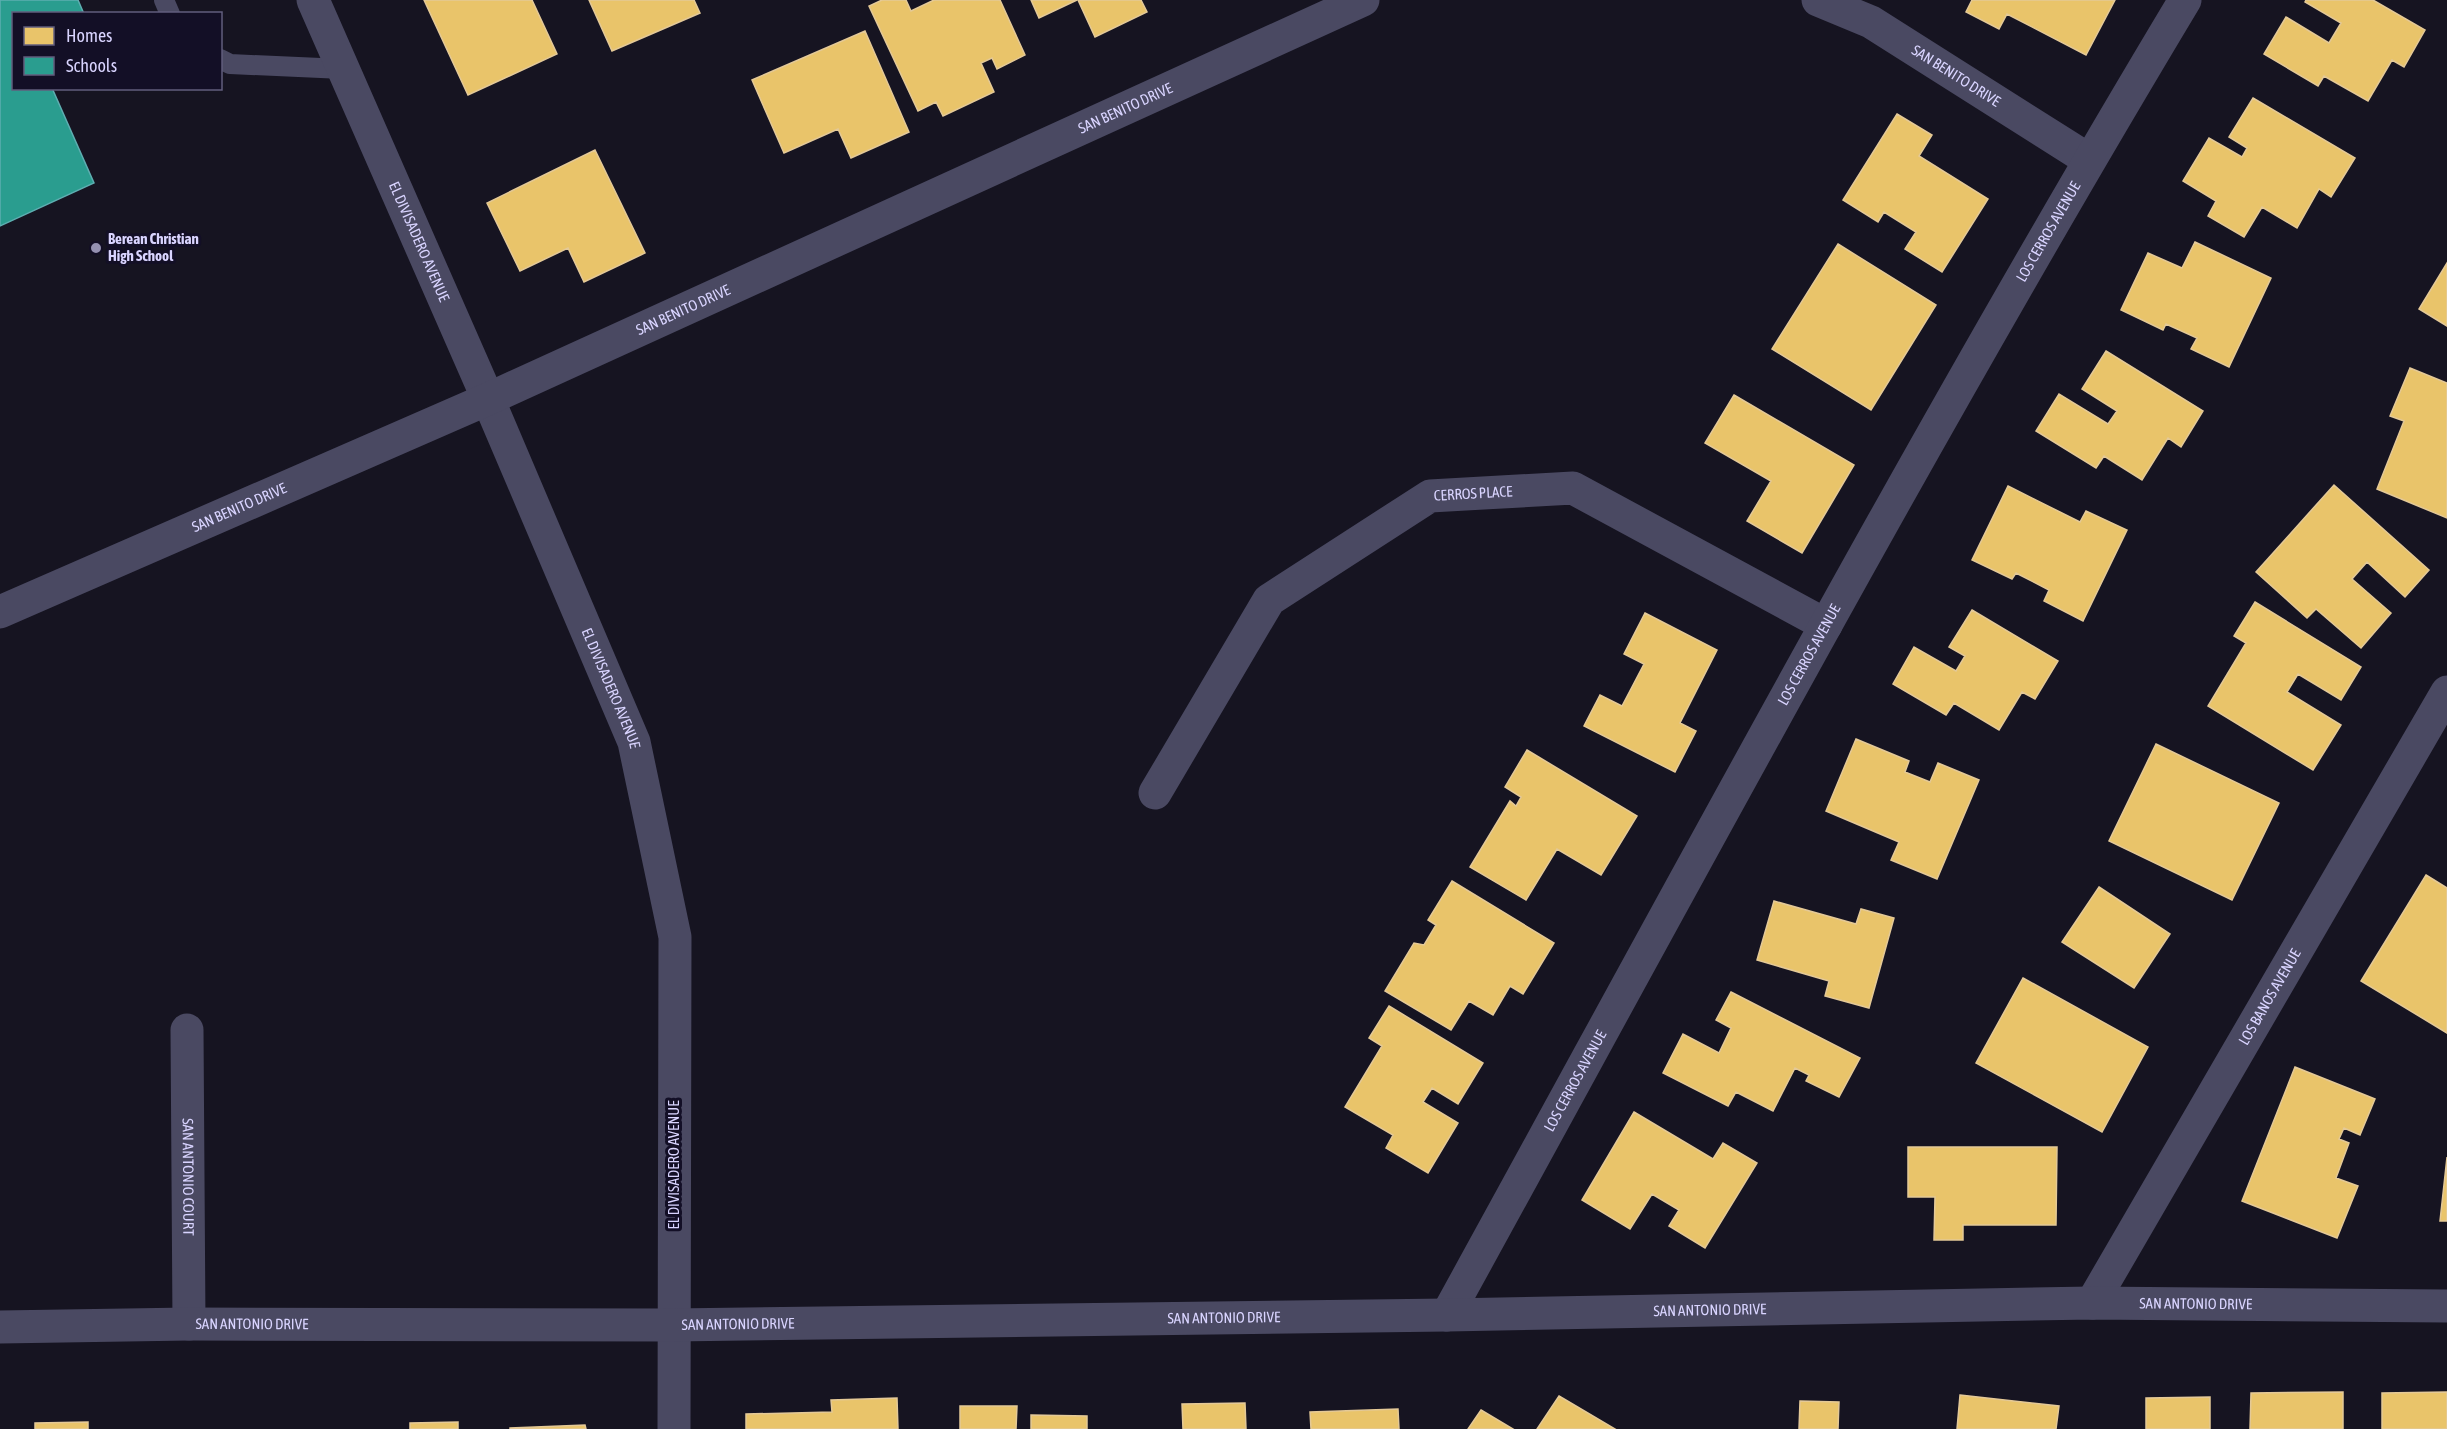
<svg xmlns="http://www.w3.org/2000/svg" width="2447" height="1429" font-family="'Asap Condensed',sans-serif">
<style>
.homes{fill:#e9c46a;stroke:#e4c997;stroke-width:1.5}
.schools{fill:#2a9d8f;stroke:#5eaeb1;stroke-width:1.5}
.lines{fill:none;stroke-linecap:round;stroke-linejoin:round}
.service{stroke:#4a4962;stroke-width:20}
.minor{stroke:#4a4962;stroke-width:33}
.poi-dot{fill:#9591b1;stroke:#130f26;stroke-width:2}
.labels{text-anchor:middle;stroke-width:6;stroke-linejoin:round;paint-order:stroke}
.street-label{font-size:15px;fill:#d9d4ff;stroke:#130f26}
.poi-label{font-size:15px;font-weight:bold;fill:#d9d4ff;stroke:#130f26;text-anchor:start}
</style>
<rect width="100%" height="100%" fill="#161421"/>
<path class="homes" d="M424,0h108l25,54 -89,41z
M589,0h105l6,13 -88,38z
M882,0h24l5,11 23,-11h66l25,55 -28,14 -5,-11 -11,5 13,29 -51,24 -7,-14 -18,9 -49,-105z
M1031,0h46l-38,18z
M1078,0h63l6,12 -52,25z
M1972,0h143l-29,55 -79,-41 -8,15 -33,-17z
M2306,0h67l52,30 -21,37 -12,-7 -24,41 -44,-25 -6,10 -54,-32 22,-37 43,26 12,-20 -36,-21z
M865,31l44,101 -58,26 -13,-29 -54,24 -32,-73z
M2253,98l102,60 -24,39 -12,-8 -22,39 -35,-21 -18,30 -36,-21 8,-15 -33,-20 26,-43 33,19 5,-9 -18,-11z
M1897,114l35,21 -13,21 69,43 -46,73 -37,-23 11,-17 -32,-20 -6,10 -35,-22z
M595,150l50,103 -61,29 -16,-34 -48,23 -33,-68z
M2195,242l76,36 -42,89 -38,-18 6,-11 -31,-14 -3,6 -42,-20 27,-57 34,15z
M1838,244l98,61 -65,105 -99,-61z
M2447,263v63l-28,-17z
M2106,351l97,60 -22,36 -13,-9 -26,42 -38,-24 -8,12 -60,-37 23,-37 49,30 9,-13 -35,-22z
M2410,368l37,15v135l-70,-29 27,-68 -14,-5z
M1734,395l120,70 -52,88 -55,-32 24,-40 -66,-38z
M2334,485l95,85 -24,27 -38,-35 -15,17 39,34 -30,35 -45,-39 -9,9 -51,-46z
M2008,486l72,36 6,-11 41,19 -44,91 -39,-20 5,-11 -33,-17 -4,6 -40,-19z
M2255,602l106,65 -20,33 -43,-26 -11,18 54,33 -28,45 -105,-64 38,-63 -12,-7z
M1972,610l86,51 -23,38 -13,-7 -23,38 -45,-27 -8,12 -53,-31 21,-37 42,24 9,-15 -16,-9z
M1645,613l72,37 -37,73 16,8 -21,41 -91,-46 16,-31 22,11 22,-42 -20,-10z
M1856,739l53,22 -4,11 25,10 8,-19 41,17 -42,99 -46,-19 8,-18 -73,-31z
M2156,744l123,59 -47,97 -123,-59z
M1527,750l110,66 -36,59 -44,-26 -31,51 -56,-33 40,-66 6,5 5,-9 -16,-10z
M2426,875l21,13v145l-86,-52z
M1452,881l102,62 -31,51 -13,-8 -17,29 -24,-14 -18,29 -66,-39 29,-48 10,2 12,-20 -8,-5z
M2099,887l71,47 -36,54 -72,-46z
M1774,901l82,23 5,-15 33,9 -25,90 -44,-12 4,-15 -72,-21z
M2023,978l125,69 -46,85 -126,-69z
M1731,992l129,66 -21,39 -33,-16 3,-6 -14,-7 -22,43 -37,-19 -8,14 -65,-33 20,-39 36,19 12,-25 -15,-8z
M1389,1006l94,57 -25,41 -26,-16 -9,14 35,21 -30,50 -42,-25 7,-13 -48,-28 37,-61 -13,-8z
M2295,1067l80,32 -15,36 -16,-7 -5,11 10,4 -13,35 22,8 -21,52 -95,-37z
M1634,1112l79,47 10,-16 34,20 -52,85 -36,-22 10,-16 -27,-16 -22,35 -48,-29z
M1908,1147h149l-1,78h-93v15h-29l1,-43h-27z
M2447,1157v64h-7z
M2343,1392v37h-93l1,-36z
M2447,1392v37h-65v-36z
M1960,1395l99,11 -3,23h-99z
M1559,1396l56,33h-78z
M2210,1397v32h-64v-31z
M897,1398l1,31h-152v-15l86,-2 -1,-12z
M1800,1401l39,1 -1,27h-39z
M1245,1403l1,26h-63l-1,-25z
M960,1406h57l-1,23h-56z
M1398,1409l1,20h-88l-1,-17z
M1481,1410l32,19h-45z
M1031,1415l56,1v13h-56z
M88,1422v7h-53v-6z
M458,1422v7h-48v-6z
M585,1425l1,4h-76v-1z"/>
<path class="schools" d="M0,0h78l6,14h-70v74h38l42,95 -94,43z"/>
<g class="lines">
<path class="service" d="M164,0l6,14
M220,59l10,5 113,5"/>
<g class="minor">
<path id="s1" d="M313,0l175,399 146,343 41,195 -1,492"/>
<path id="s2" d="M1818,0l53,22 218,138"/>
<path id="s3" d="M0,612l488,-213 875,-399"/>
<path id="s4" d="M1155,793l114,-193 161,-104 143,-8 253,137"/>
<path id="s5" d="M187,1030l2,294"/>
<path id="s6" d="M2092,1303l355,-611"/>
<path id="s7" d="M1447,1315c242,-440 479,-884 738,-1315"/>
<path id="s8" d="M0,1327l189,-3 484,1 774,-10 645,-12 355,3"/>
</g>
</g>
<circle class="poi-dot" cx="96" cy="248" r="6"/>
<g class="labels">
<g class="street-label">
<text dy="5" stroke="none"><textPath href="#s2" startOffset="158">SAN BENITO DRIVE</textPath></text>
<text dy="5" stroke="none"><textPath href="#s3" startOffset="1233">SAN BENITO DRIVE</textPath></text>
<text dy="5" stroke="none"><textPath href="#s7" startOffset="1239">LOS CERROS AVENUE</textPath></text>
<text dy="5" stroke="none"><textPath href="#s1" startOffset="264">EL DIVISADERO AVENUE</textPath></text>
<text dy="5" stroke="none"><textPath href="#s3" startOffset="747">SAN BENITO DRIVE</textPath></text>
<text dy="5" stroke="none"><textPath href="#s4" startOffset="459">CERROS PLACE</textPath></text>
<text dy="5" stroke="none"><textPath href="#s3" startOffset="261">SAN BENITO DRIVE</textPath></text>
<text dy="5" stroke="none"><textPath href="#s7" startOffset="753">LOS CERROS AVENUE</textPath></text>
<text dy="5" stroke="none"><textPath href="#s1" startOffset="750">EL DIVISADERO AVENUE</textPath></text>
<text dy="5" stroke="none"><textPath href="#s6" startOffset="354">LOS BANOS AVENUE</textPath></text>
<text dy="5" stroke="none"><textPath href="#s7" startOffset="267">LOS CERROS AVENUE</textPath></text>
<text transform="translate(674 1165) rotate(-90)" y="5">EL DIVISADERO AVENUE</text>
<text dy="5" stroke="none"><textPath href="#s5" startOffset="147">SAN ANTONIO COURT</textPath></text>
<text dy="5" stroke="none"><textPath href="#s8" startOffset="2196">SAN ANTONIO DRIVE</textPath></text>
<text dy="5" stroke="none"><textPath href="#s8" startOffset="1710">SAN ANTONIO DRIVE</textPath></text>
<text dy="5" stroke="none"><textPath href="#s8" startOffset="1224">SAN ANTONIO DRIVE</textPath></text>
<text dy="5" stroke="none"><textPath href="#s8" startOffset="252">SAN ANTONIO DRIVE</textPath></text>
<text dy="5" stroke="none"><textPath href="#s8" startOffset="738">SAN ANTONIO DRIVE</textPath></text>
</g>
<g class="poi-label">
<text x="108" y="244">Berean Christian<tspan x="108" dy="17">High School</tspan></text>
</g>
</g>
<rect x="12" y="12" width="210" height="78" fill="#130f26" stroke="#625e7d" stroke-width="1.5"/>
<rect x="24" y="27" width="30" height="18" fill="#e9c46a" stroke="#625e7d" stroke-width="1.5"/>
<text x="66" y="42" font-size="18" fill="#d9d4ff">Homes</text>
<rect x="24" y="57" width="30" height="18" fill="#2a9d8f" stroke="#625e7d" stroke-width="1.5"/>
<text x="66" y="72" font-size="18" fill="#d9d4ff">Schools</text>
</svg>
